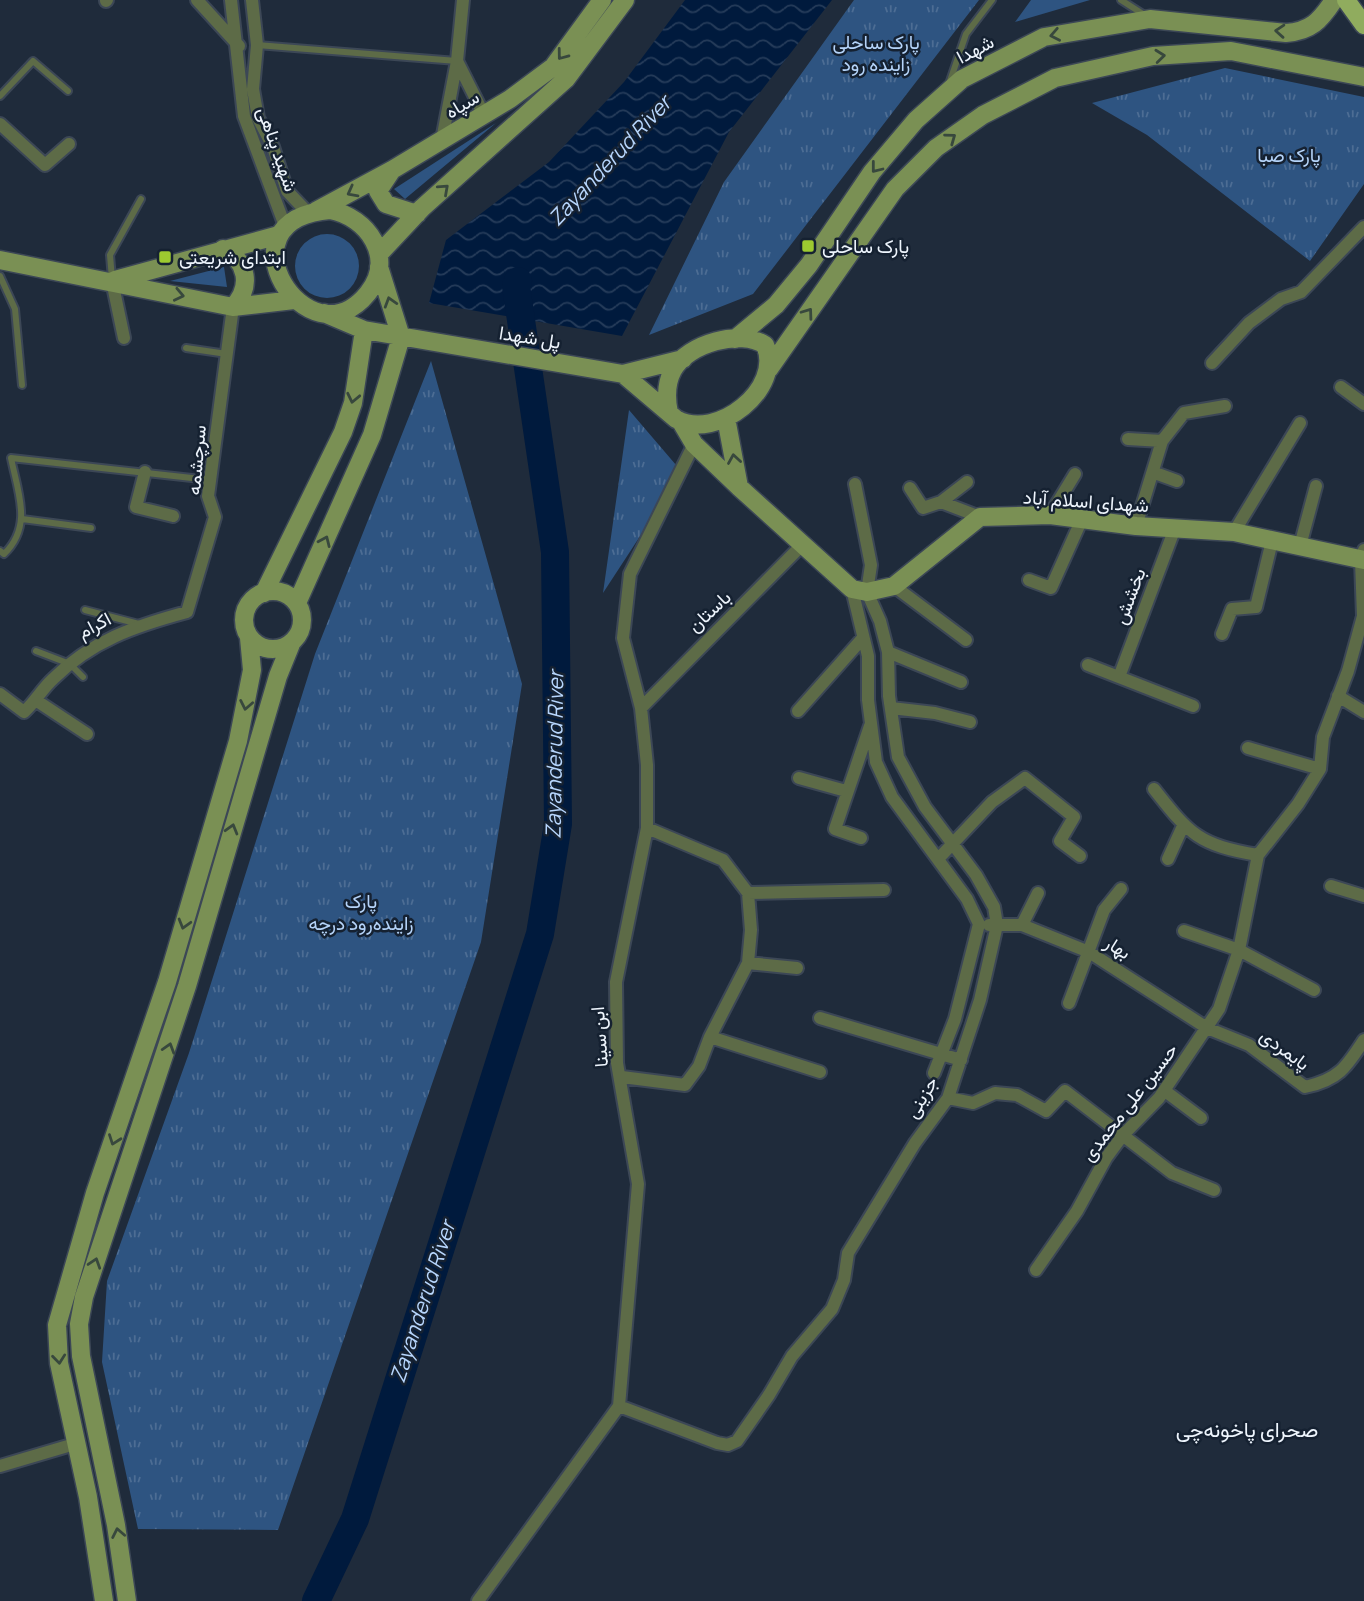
<svg xmlns="http://www.w3.org/2000/svg" width="1364" height="1601" font-family="Manrope,Vazirmatn,sans-serif">
<style>
.grass{fill:#2e5481}
.park{fill:url(#park-tufts)}
.water{fill:url(#water-waves)}
.lines{fill:none;stroke-linecap:round;stroke-linejoin:round}
.river{stroke:#001a3d;stroke-width:28}
.lane-casing{stroke:#3c4756;stroke-width:10}
.street-casing{stroke:#3c4756;stroke-width:16}
.secondary-casing{stroke:#3c4756;stroke-width:21}
.primary-casing{stroke:#3c4756;stroke-width:21}
.lane{stroke:#5d6b47;stroke-width:6}
.street{stroke:#5d6b47;stroke-width:12}
.secondary{stroke:#7a9054;stroke-width:18}
.primary{stroke:#90ac5e;stroke-width:18}
.oneway{stroke:#38483d}
.poi-dot{fill:#9dca30;stroke:#152131;stroke-width:2.5}
.labels{text-anchor:middle;stroke-width:5;stroke-linejoin:round;paint-order:stroke}
.park-label{font-size:19px;fill:#b5d4fa;stroke:#152131}
.street-label{font-size:19px;fill:#eef5fd;stroke:#152131}
.poi-label{font-size:19px;fill:#eef5fd;stroke:#152131;text-anchor:start}
.water-label{font-size:21px;font-style:italic;fill:#b7d6fd;stroke:#152131}
.neighbourhood-label{font-size:21px;fill:#eef5fd;stroke:#152131}
</style>
<defs>
<pattern id="park-tufts" width="24" height="20" patternUnits="userSpaceOnUse" patternTransform="scale(1.75)"><rect width="24" height="20" fill="#2e5481"/><path d="M3 7l-1-3M5 7V3M7 7l1-3M15 17l-1-3M17 17v-4M19 17l1-3" fill="none" stroke="#4d6d94"/></pattern>
<pattern id="water-waves" width="16" height="10" patternUnits="userSpaceOnUse" patternTransform="scale(1.75)"><rect width="16" height="10" fill="#001a3d"/><path d="M0 5q4-4 8 0t8 0" fill="none" stroke="#263c5a"/></pattern>
</defs>
<rect width="100%" height="100%" fill="#1f2b3b"/>
<path class="grass" d="M1031,0h59l-75,22z
M496,123l-91,76 -11,-10z
M295 266a32 32 0 1 1 64 0a32 32 0 1 1-64 0Z
M224,267l3,20 -57,-6z"/>
<path class="park" d="M854,0h125l-226,294 -104,41 75,-153z
M1225,68l139,29v87l-54,77 -163,-126 -55,-32z
M431,361l91,323 -41,258 -203,588 -140,-1 -36,-167 5,-81 82,-228 126,-399z
M629,410l53,62 -79,121z"/>
<path class="water" d="M685,0h147l-103,132 -107,204 -193,-33 17,-63 103,-78 75,-80z"/>
<g class="lines">
<path class="river" d="M316,1601l39,-82 185,-585 18,-110 -3,-272 -39,-266 2,-5"/>
<defs>
<path id="lane" d="M1121,0l25,16
M257,45l200,16
M949,84l17,-50 26,-34
M0,96l33,-35 35,30
M0,276l15,33 7,76
M112,279l-2,-24 31,-56
M186,348l41,6
M22,519l69,9
M0,551l4,3c29,-28 14,-61 7,-96l199,22
M85,610l54,14
M36,651l34,13 13,13"/>
<path id="street" d="M197,0l42,46
M231,0l13,116 41,110
M252,0l5,45 -4,44 5,29 15,29 14,44 22,23
M106,1l1,-1
M457,61l6,-61
M0,124l45,41 24,-21
M442,140l15,-79 27,54
M112,281l12,57
M1212,363l37,-40 32,-24 20,-7 63,-65
M1341,387l23,17
M1128,439l34,2
M145,472l-9,35 37,9
M1155,473l22,8
M910,488l13,20 18,-6 39,15
M941,502l26,-20
M1050,515l25,-41
M1136,526l26,-85 22,-28 41,-7
M1234,532l66,-109
M1300,546l16,-60
M1029,580l22,8 31,-69
M894,586l72,54
M852,589l16,67v44l8,62 16,35 75,102 12,25 -24,95 -21,54
M1222,634l10,-25 24,-2 16,-66
M888,652l73,30
M1088,665l105,41
M1119,677l56,-149
M0,694l24,18c11,-10 18,-23 29,-33 38,-38 82,-53 134,-67l28,-95 -7,-21 25,-189
M1338,696l26,16
M37,701l50,33
M641,708l163,-165
M891,708l44,5 35,9
M798,711l64,-72
M1248,748l72,21
M799,778l47,13
M1154,789c36,46 45,56 104,66
M861,838l-26,-9 35,-103
M939,858l53,-56 33,-24 49,39 -14,24 20,15
M1168,859l15,-33
M1331,886l33,10
M748,893l136,-3
M989,925h33l67,27 118,76 42,17 56,42c33,-7 41,-19 59,-47
M1022,925l16,-32
M1184,931l55,19 75,40
M748,963l49,5
M1069,1003l35,-93 17,-21
M820,1018l141,42
M710,1037l110,35
M622,1077l63,8 14,-19 11,-29 38,-74 3,-33 -3,-37 -25,-33 -76,-32
M1165,1091l36,27
M948,1098l25,5 22,-10 22,2 29,16 19,-20 107,82 42,17
M1036,1270l41,-59 29,-53 17,-23 36,-37 60,-89 20,-59 19,-95 40,-51 22,-35 3,-32 25,-66 15,-55 -2,-56 3,-10
M619,1406l98,37 11,2 9,-4 32,-46 23,-39 40,-47 12,-29 4,-27 67,-110 33,-45 32,-98 17,-75 -3,-18 -18,-32 -51,-68 -27,-50 -9,-61 -1,-44 -8,-31 -13,-29 4,-27 -16,-81
M0,1466l78,-23
M478,1601l141,-195 19,-222 -21,-121 -1,-81 31,-154v-63l-6,-57 -18,-70 7,-64 64,-130"/>
<path id="secondary" d="M390,173l-12,18 8,13 31,10
M330,210c38,7 66,48 38,83 -60,75 -154,-74 -38,-83z
M316,211l76,-41 118,-71 43,-32 49,-67
M223,249c25,12 29,38 10,58
M379,254l43,-46 144,-129 59,-79
M0,260l233,47 61,-7
M115,280l164,-45
M324,313l40,17 259,44 60,-15
M735,339l41,-34 33,-40 63,-93 44,-52 46,-41 82,-42 106,-18 136,14c25,-2 34,-12 48,-33
M769,369l126,-180 41,-41 47,-33 72,-37 98,-22 78,-5 133,26
M623,374l53,45c41,23 108,-31 89,-74 -24,-16 -77,-2 -92,25 -7,13 -7,29 -4,43
M681,422l13,22 45,43 -13,-69
M739,487l113,102 15,3 27,-6 86,-69 70,-2 86,11 98,6 130,28
M244 620a29 29 0 1 1 58 0a29 29 0 1 1-58 0Z
M264,593l79,-161 10,-29 11,-73
M297,603l75,-168 29,-98 -22,-70
M104,1601l-16,-104 -29,-134 -2,-38 38,-132 72,-211 71,-241 14,-71 -3,-32
M127,1601l-11,-76 -35,-169 -2,-32 5,-27 103,-311 91,-310 13,-32"/>
<path id="primary" d="M1346,0l18,25"/>
</defs>
<use href="#lane" class="lane-casing"/>
<use href="#street" class="street-casing"/>
<use href="#secondary" class="secondary-casing"/>
<use href="#primary" class="primary-casing"/>
<use href="#lane" class="lane"/>
<use href="#street" class="street"/>
<use href="#secondary" class="secondary"/>
<use href="#primary" class="primary"/>
</g>
<defs><path id="oneway-chevron" d="M-2-3.5L2.5 0L-2 3.5" fill="none" stroke-width="1.6" stroke-linecap="round" stroke-linejoin="round" transform="scale(1.75)"/></defs>
<g class="oneway">
<use href="#oneway-chevron" transform="translate(1280 31) rotate(-176)"/>
<use href="#oneway-chevron" transform="translate(1055 35) rotate(169)"/>
<use href="#oneway-chevron" transform="translate(562 55) rotate(127)"/>
<use href="#oneway-chevron" transform="translate(1160 56) rotate(-6)"/>
<use href="#oneway-chevron" transform="translate(951 138) rotate(-36)"/>
<use href="#oneway-chevron" transform="translate(876 168) rotate(128)"/>
<use href="#oneway-chevron" transform="translate(444 189) rotate(-42)"/>
<use href="#oneway-chevron" transform="translate(352 192) rotate(152)"/>
<use href="#oneway-chevron" transform="translate(179 295) rotate(12)"/>
<use href="#oneway-chevron" transform="translate(390 302) rotate(-107)"/>
<use href="#oneway-chevron" transform="translate(808 313) rotate(-54)"/>
<use href="#oneway-chevron" transform="translate(353 398) rotate(102)"/>
<use href="#oneway-chevron" transform="translate(734 459) rotate(-99)"/>
<use href="#oneway-chevron" transform="translate(325 541) rotate(-66)"/>
<use href="#oneway-chevron" transform="translate(246 705) rotate(101)"/>
<use href="#oneway-chevron" transform="translate(232 829) rotate(-74)"/>
<use href="#oneway-chevron" transform="translate(184 924) rotate(106)"/>
<use href="#oneway-chevron" transform="translate(169 1048) rotate(-73)"/>
<use href="#oneway-chevron" transform="translate(114 1140) rotate(110)"/>
<use href="#oneway-chevron" transform="translate(95 1263) rotate(-72)"/>
<use href="#oneway-chevron" transform="translate(59 1359) rotate(84)"/>
<use href="#oneway-chevron" transform="translate(118 1533) rotate(-101)"/>
</g>
<g class="poi-dot">
<rect x="801" y="239" width="14" height="14" rx="3.5"/>
<rect x="158" y="250" width="14" height="14" rx="3.5"/>
</g>
<g class="labels">
<g class="park-label">
<text x="876" y="49">پارک ساحلی<tspan x="876" dy="22">زاینده رود</tspan></text>
<text x="1289" y="162">پارک صبا</text>
<text x="361" y="908">پارک<tspan x="361" dy="22">زاینده‌رود درچه</tspan></text>
</g>
<g class="street-label">
<text transform="translate(975 49) rotate(-28)" y="7">شهدا</text>
<text transform="translate(462 104) rotate(-31)" y="7">سپاه</text>
<text transform="translate(278 149) rotate(71)" y="7">شهید پناهی</text>
<text transform="translate(530 337) rotate(9)" y="7">پل شهدا</text>
<text transform="translate(196 460) rotate(-85)" y="7">سرچشمه</text>
<text transform="translate(1086 501) rotate(4)" y="7">شهدای اسلام آباد</text>
<text transform="translate(1129 596) rotate(-69)" y="7">بخشش</text>
<text transform="translate(709 611) rotate(-43)" y="7">باستان</text>
<text transform="translate(94 625) rotate(-28)" y="7">اکرام</text>
<text transform="translate(1118 947) rotate(32)" y="7">بهار</text>
<text transform="translate(599 1037) rotate(-94)" y="7">ابن سینا</text>
<text transform="translate(1285 1049) rotate(36)" y="7">پایمردی</text>
<text transform="translate(921 1097) rotate(-59)" y="7">جزینی</text>
<text transform="translate(1129 1102) rotate(-52)" y="7">حسین علی محمدی</text>
</g>
<g class="poi-label">
<text x="822" y="253">پارک ساحلی</text>
<text x="179" y="264">ابتدای شریعتی</text>
</g>
<g class="water-label">
<text transform="translate(610 161) rotate(-47)" y="7">Zayanderud River</text>
<text transform="translate(555 755) rotate(-89)" y="7">Zayanderud River</text>
<text transform="translate(423 1302) rotate(-72)" y="7">Zayanderud River</text>
</g>
<g class="neighbourhood-label">
<text x="1247" y="1437">صحرای پاخونه‌چی</text>
</g>
</g>
</svg>
